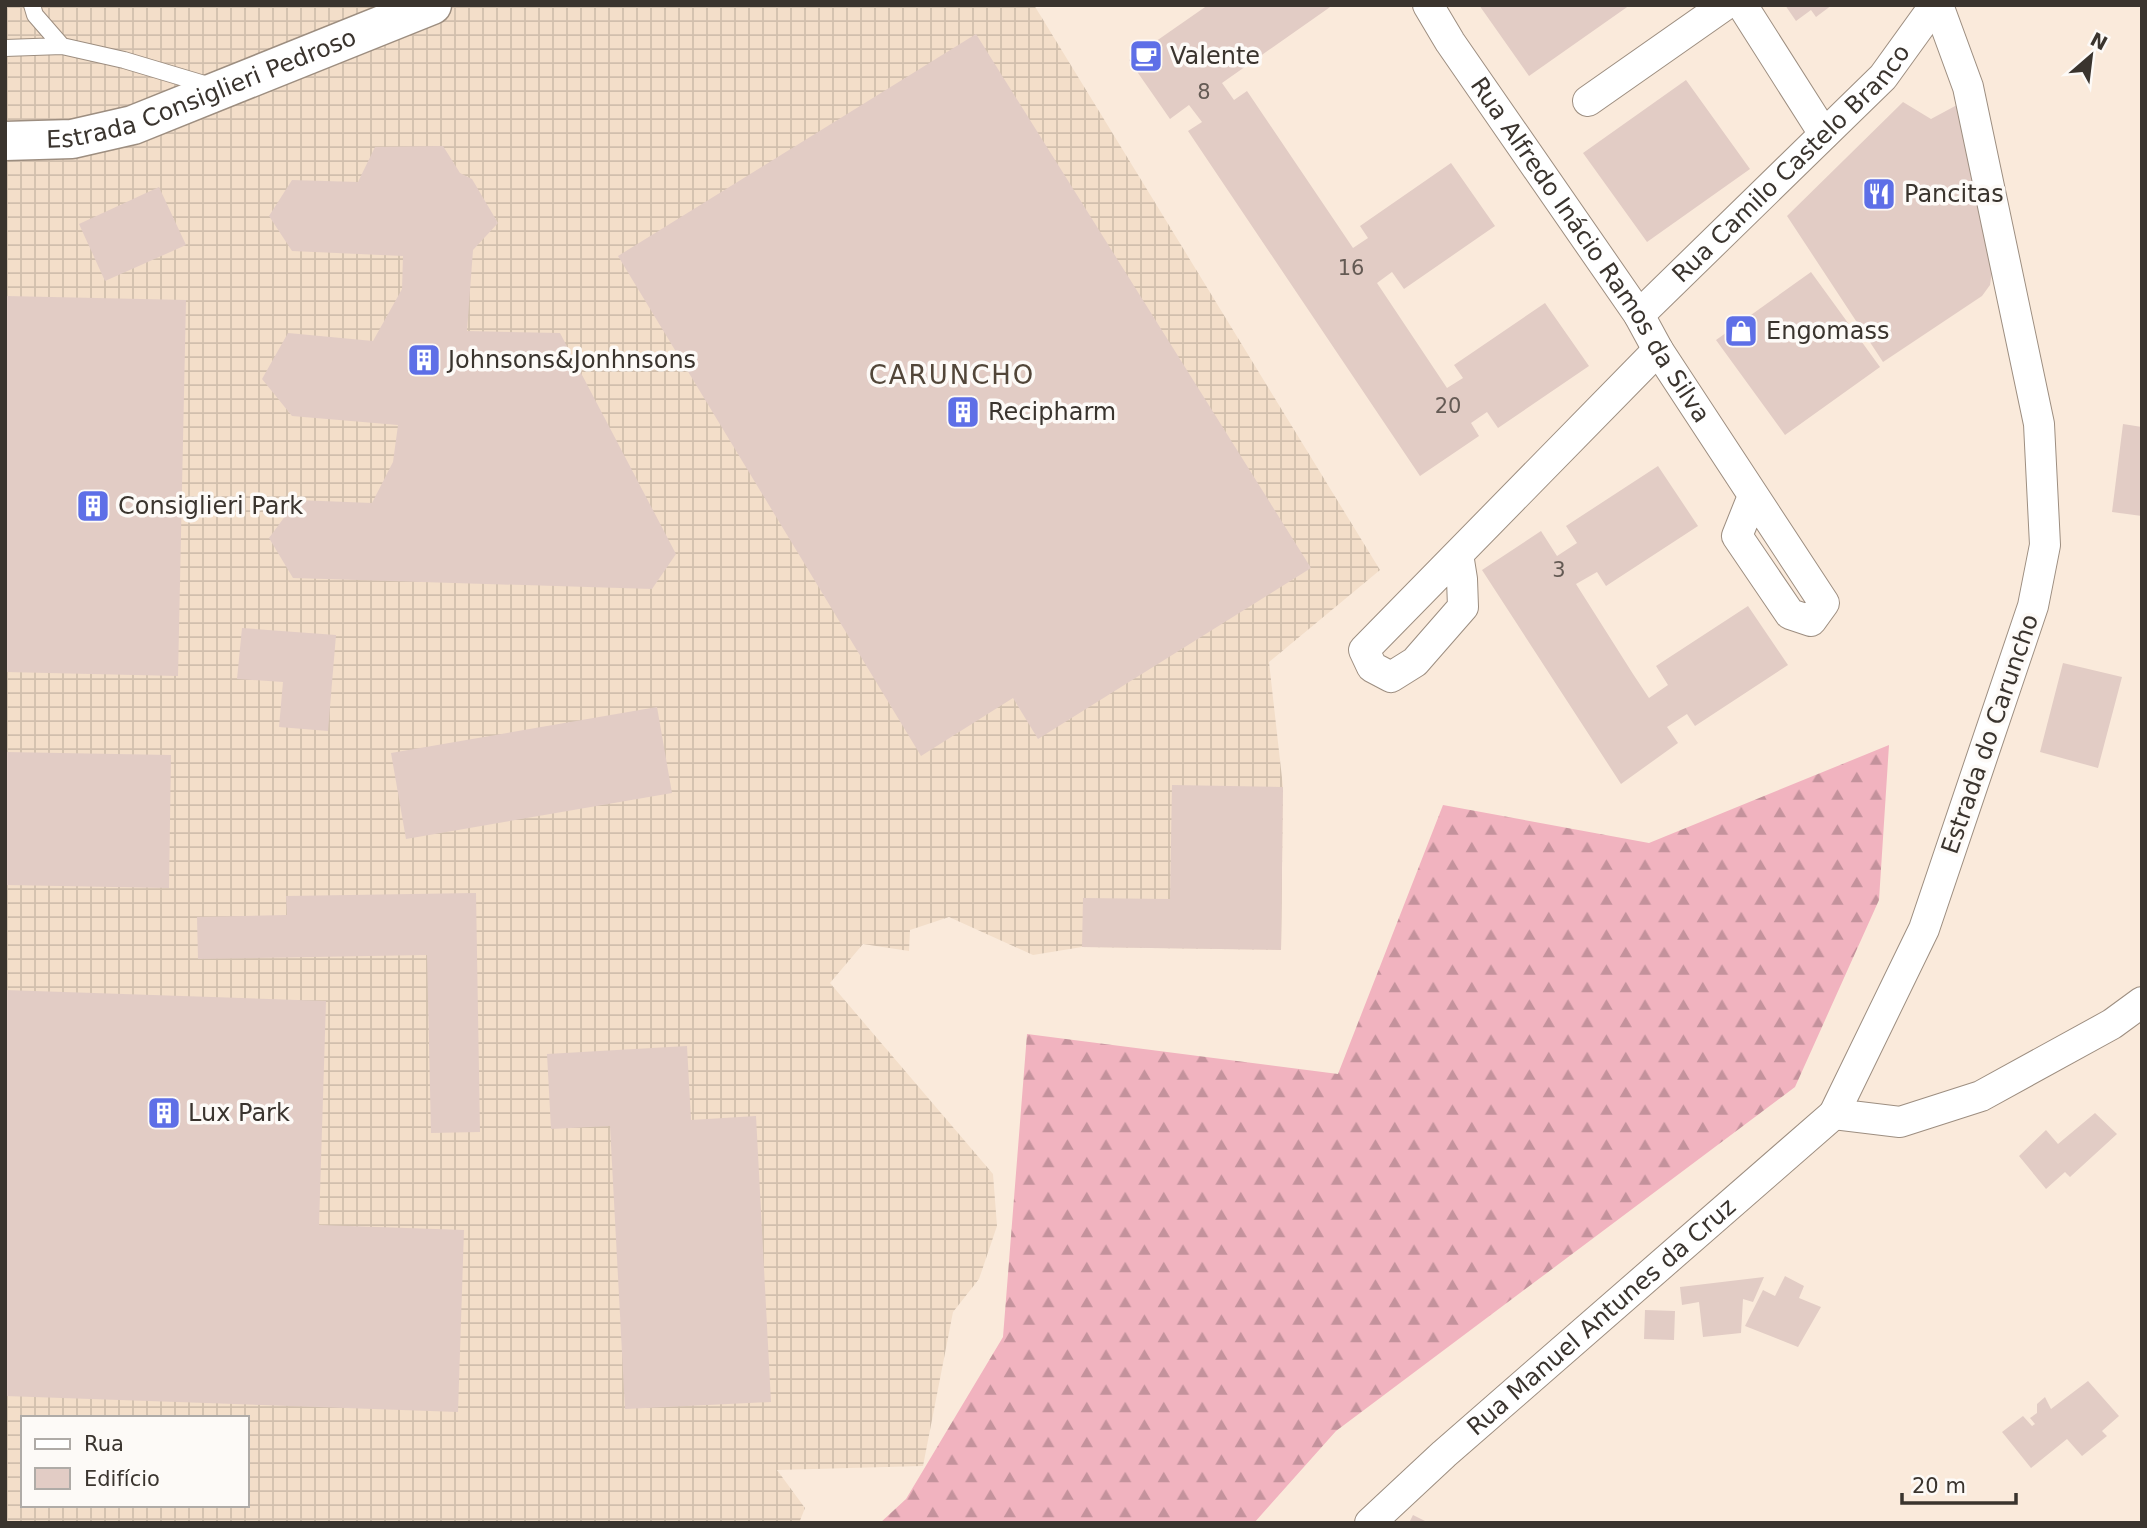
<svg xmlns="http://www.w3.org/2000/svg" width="2147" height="1528" font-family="'DejaVu Sans',sans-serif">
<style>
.industrial{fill:url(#industrial-grid);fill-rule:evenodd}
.forest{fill:url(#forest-firs)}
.building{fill:#e2ccc5}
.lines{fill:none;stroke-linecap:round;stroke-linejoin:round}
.service-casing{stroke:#9d8e80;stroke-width:18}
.minor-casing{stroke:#9d8e80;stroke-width:32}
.secondary-casing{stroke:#9d8e80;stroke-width:41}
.service{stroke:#fff;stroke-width:16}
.minor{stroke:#fff;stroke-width:30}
.secondary{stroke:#fff;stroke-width:38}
.labels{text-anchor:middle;stroke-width:7;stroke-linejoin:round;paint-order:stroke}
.number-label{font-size:21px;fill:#645a54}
.poi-label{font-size:24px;fill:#3a342e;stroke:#fdfaf7;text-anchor:start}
.street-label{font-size:24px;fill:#3a342e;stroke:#fdfaf7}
.neighbourhood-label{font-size:26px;letter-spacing:2px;fill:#524639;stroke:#fdfaf7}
</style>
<defs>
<pattern id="industrial-grid" width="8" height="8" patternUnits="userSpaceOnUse" patternTransform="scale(1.75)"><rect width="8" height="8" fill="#f3dec9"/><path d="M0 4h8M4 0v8" fill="none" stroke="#d1bfad"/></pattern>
<pattern id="forest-firs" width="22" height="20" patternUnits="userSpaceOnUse" patternTransform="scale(1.75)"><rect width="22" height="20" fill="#f1b3bf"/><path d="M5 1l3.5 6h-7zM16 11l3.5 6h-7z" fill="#c4929c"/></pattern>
</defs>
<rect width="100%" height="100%" fill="#faeadb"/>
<path class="industrial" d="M5,5h1029l346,565 -111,92 14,125 -2,163 -199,-3 -49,8 -84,-38 -39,13 -1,21 -46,-7 -33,39 163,191 4,52 -18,53 -26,33 -30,154 -146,4 28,38 -6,15h-794zM23,1418h224v87h-224z"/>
<path class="forest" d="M1889,745l-10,155 -84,187 -459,344 -82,92h-374l26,-24 97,-162 24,-303 311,40 105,-269 206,38z"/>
<path class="building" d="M1208,5h125l-111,78 12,17 13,-9 106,157 15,-10 -8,-12 91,-63 44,63 -91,63 -12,-17 -15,11 70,105 16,-10 -9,-13 91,-62 44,63 -91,62 -11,-16 -16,11 8,13 -59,40 -232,-345 14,-9 -13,-17 -19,14 -41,-59z
M1479,5h151l-101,71z
M1785,5h47l-16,12 -5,-7 -15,11z
M976,34l335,534 -273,171 -25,-41 -92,58 -303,-500z
M1686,80l64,89 -103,73 -64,-89z
M1903,102l28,17 26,-14 35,167 -2,13 -8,11 -99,66 -96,-146z
M443,146l17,27 12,6 26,44 -25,27 -6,81 93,2 116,221 -24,35 -359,-11 -24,-40 28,-38 75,3 21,-41 5,-37 -106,-9 -30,-37 26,-46 85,8 29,-52 1,-33 -111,-5 -23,-35 23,-36 66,2 17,-35z
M159,187l27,58 -81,36 -26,-57z
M1811,272l69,95 -95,68 -69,-95z
M6,296l180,4 -8,376 -173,-4z
M2123,424l19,3v89l-30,-4z
M1658,466l40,60 -92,60 -9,-14 -21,12 57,90 16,24 19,-13 -12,-19 92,-60 40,59 -93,61 -8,-12 -20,13 11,16 -57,41 -139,-214 59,-39 16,25 20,-13 -11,-17z
M242,628l94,7 -8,96 -49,-4 4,-45 -46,-3z
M2063,663l59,14 -24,91 -58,-16z
M657,707l15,86 -266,46 -15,-86z
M5,752l166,3 -2,133 -164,-3z
M1172,785l111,2 -2,163 -199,-3 1,-49 87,1z
M476,893l4,239 -49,1 -4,-178 -229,4 -1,-42 90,-2 -1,-19z
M5,990l321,11 -7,224 145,5 -6,182 -453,-16z
M687,1046l4,74 65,-4 15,286 -146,7 -15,-283 -59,3 -4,-75z
M2095,1113l22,21 -47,43 -5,-5 -19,17 -27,-33 27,-26 12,14z
M1785,1276l19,10 -5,12 22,9 -23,40 -53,-21 18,-36 12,6z
M1764,1277l-11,25 -10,-3 -2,34 -38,4 -4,-35 -17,3 -2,-18z
M1645,1310l30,1 -1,29 -30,-1z
M2088,1381l31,35 -17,15 5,5 -25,20 -15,-17 -36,29 -29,-36 21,-16 9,10 3,-2 -5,-6 7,-5v-9l8,-7 6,12z
M1413,1515l16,8h-20z"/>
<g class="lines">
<defs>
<path id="service" d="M32,5l3,10 27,31
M5,48l57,-2 62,14 87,26"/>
<g id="minor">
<path id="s1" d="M1428,5l22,37 189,273 19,35 166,253 -13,18 -21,-7 -53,-78 16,-40"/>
<path d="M1742,5l82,129"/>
<path d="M1938,5l30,82 71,337 6,121 -12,61 -109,323 -90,185 66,8 81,-26 131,-72 30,-22"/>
<path d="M1588,101l137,-96"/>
<path id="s2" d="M1639,315l244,-238 52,-72"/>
<path d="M1458,554l4,25 1,28 -48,55 -24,15 -19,-10 -8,-17 294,-300"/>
<path id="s3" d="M1370,1523l74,-69 390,-340"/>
</g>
<g id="secondary">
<path id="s4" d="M5,141l67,-2 61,-14 299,-120"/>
</g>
</defs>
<use href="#service" class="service-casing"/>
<use href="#minor" class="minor-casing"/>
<use href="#secondary" class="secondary-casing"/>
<use href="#service" class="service"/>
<use href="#minor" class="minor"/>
<use href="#secondary" class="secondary"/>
</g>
<defs>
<symbol id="cafe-square" viewBox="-11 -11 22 22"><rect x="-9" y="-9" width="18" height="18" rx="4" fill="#5e6fe7" stroke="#fdfaf7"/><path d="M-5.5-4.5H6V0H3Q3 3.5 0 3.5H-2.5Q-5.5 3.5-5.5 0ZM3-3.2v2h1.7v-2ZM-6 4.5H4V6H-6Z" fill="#fff"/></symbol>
<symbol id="restaurant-square" viewBox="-11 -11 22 22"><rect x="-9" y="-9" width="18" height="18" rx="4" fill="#5e6fe7" stroke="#fdfaf7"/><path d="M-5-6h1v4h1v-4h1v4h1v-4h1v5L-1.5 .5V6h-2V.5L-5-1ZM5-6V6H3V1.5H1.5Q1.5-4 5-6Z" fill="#fff"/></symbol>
<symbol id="shop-square" viewBox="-11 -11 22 22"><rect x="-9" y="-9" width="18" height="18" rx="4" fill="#5e6fe7" stroke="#fdfaf7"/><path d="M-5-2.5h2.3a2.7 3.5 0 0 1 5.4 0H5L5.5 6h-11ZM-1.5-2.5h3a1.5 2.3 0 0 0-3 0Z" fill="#fff"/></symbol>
<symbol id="building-square" viewBox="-11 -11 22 22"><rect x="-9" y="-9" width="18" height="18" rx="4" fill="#5e6fe7" stroke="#fdfaf7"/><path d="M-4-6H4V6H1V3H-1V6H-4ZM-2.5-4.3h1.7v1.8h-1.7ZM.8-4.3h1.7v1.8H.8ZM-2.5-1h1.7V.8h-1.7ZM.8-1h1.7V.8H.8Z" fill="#fff"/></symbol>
</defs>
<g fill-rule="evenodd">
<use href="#cafe-square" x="1127" y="37" width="38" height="38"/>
<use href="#restaurant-square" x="1860" y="175" width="38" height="38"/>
<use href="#shop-square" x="1722" y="312" width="38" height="38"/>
<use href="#building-square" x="405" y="341" width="38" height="38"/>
<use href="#building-square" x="944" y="393" width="38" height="38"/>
<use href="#building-square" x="74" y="487" width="38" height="38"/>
<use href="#building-square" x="145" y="1094" width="38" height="38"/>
</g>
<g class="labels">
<g class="number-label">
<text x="1204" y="99">8</text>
<text x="1351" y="275">16</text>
<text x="1448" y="413">20</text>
<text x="1559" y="577">3</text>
</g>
<g class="poi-label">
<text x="1170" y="64">Valente</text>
<text x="1904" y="202">Pancitas</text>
<text x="1766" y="339">Engomass</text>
<text x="448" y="368">Johnsons&amp;Jonhnsons</text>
<text x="988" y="420">Recipharm</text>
<text x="118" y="514">Consiglieri Park</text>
<text x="188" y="1121">Lux Park</text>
</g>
<g class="street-label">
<text dy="8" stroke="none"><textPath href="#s4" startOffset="205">Estrada Consiglieri Pedroso</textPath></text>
<text dy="8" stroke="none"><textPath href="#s2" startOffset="215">Rua Camilo Castelo Branco</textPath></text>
<text dy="8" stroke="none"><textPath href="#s1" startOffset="294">Rua Alfredo Inácio Ramos da Silva</textPath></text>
<text transform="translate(1990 734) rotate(-71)" y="8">Estrada do Caruncho</text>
<text dy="8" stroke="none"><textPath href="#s3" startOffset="310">Rua Manuel Antunes da Cruz</textPath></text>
</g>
<g class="neighbourhood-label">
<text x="952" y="384">CARUNCHO</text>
</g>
</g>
<rect width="2147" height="1528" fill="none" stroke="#3a342e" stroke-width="14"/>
<rect x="21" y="1416" width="228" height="91" fill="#fdfaf7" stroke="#afaba7" stroke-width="2"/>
<rect x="35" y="1439" width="35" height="10" fill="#ffffff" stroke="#afaba7" stroke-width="2"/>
<text x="84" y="1451" font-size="21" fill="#3a342e">Rua</text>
<rect x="35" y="1468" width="35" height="21" fill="#e2ccc5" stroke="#afaba7" stroke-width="2"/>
<text x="84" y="1486" font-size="21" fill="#3a342e">Edifício</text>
<g transform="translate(2091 56) rotate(28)" stroke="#fdfaf7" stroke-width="5" paint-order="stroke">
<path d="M0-5L12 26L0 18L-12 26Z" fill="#3a342e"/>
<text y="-10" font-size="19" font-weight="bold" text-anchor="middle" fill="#3a342e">N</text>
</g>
<path d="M1902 1493v10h114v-10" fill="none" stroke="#3a342e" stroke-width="3.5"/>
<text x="1912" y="1493" font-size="21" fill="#3a342e" stroke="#fdfaf7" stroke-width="5" paint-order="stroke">20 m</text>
</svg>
